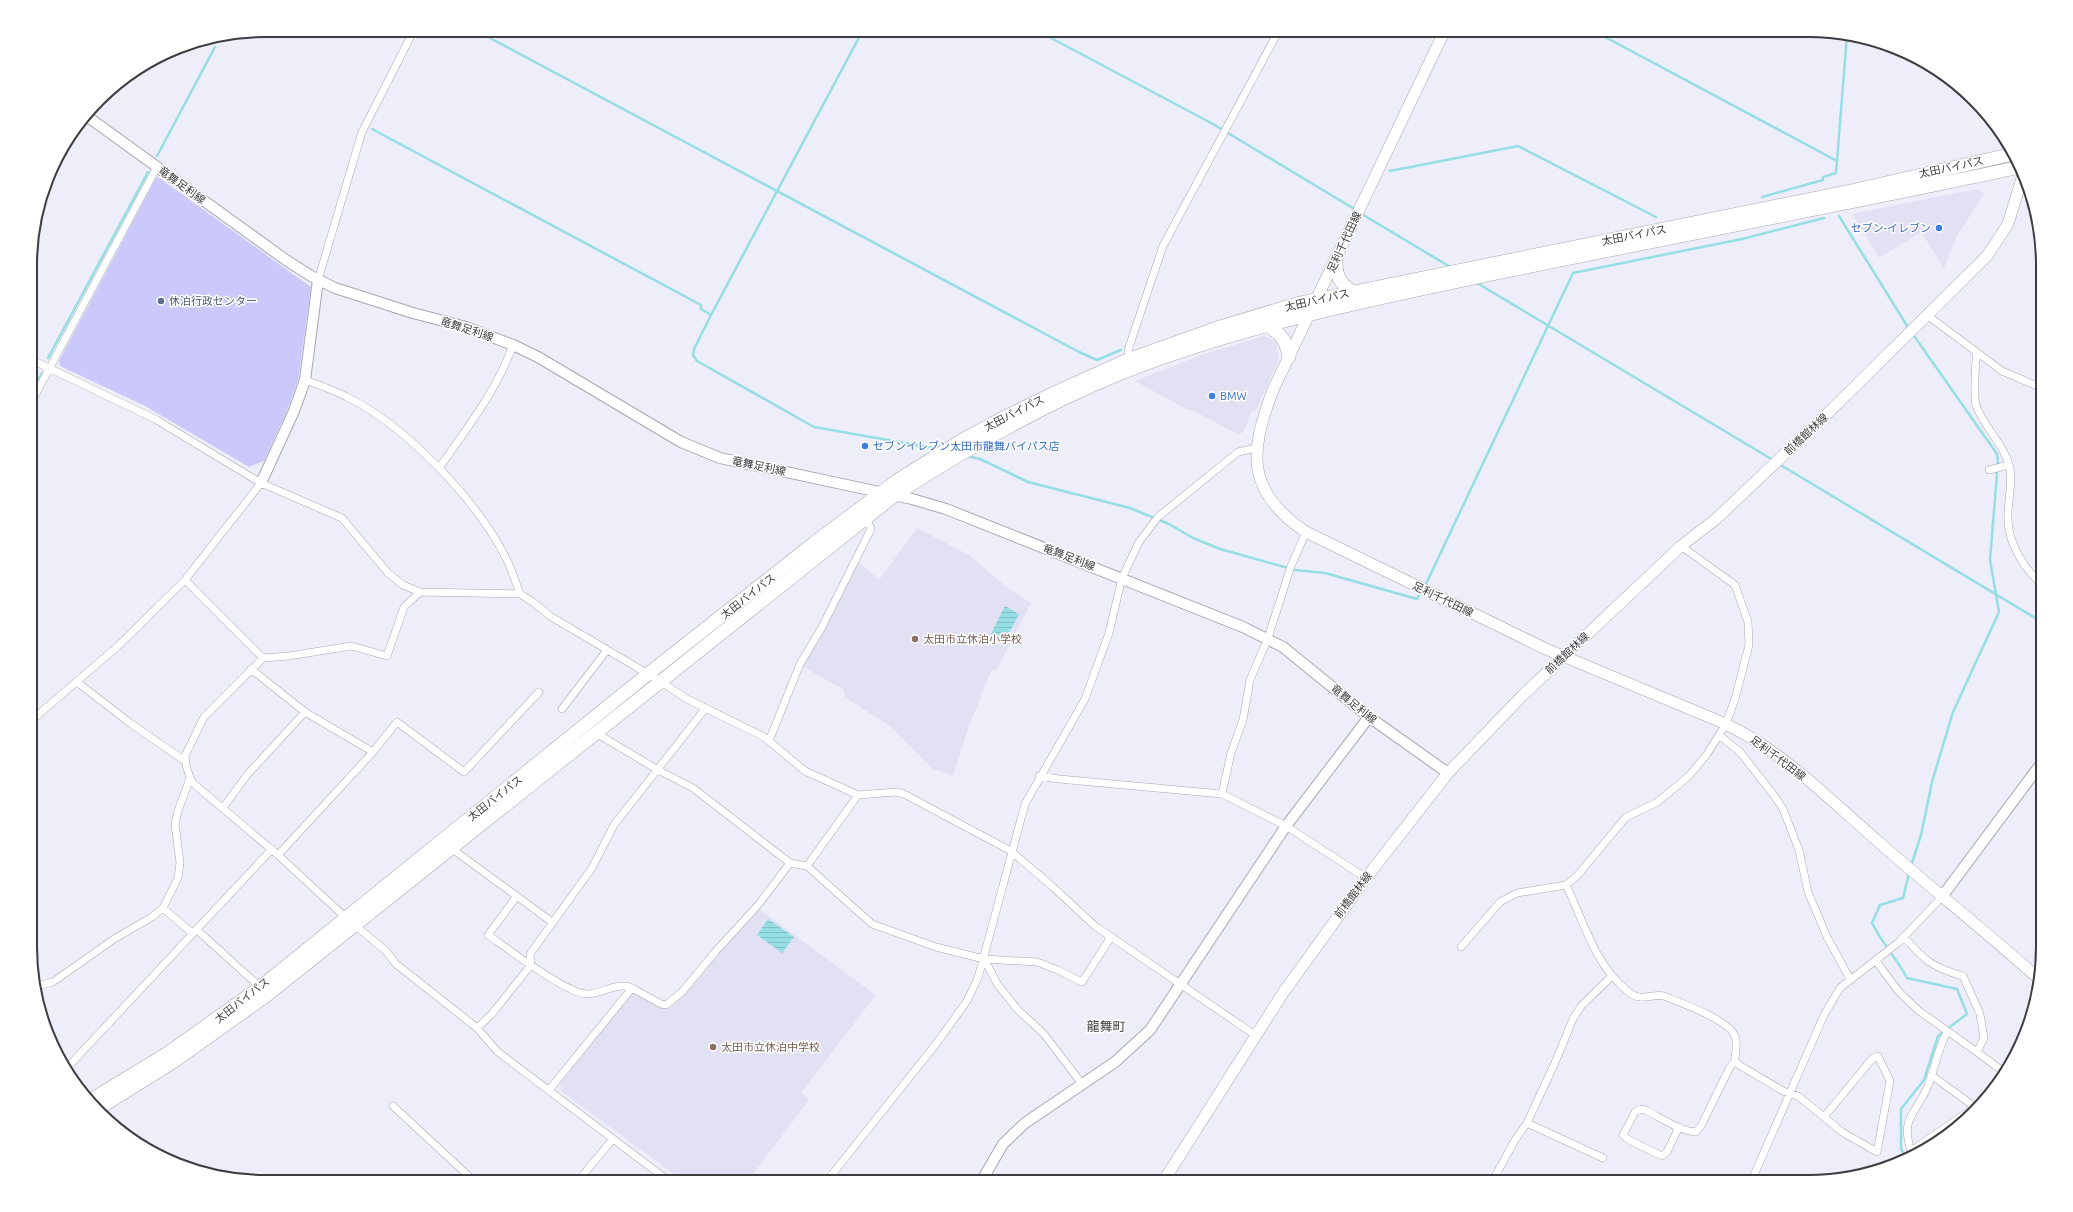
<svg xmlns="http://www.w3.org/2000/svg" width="2073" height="1212" font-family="Ubuntu,'Noto Sans JP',sans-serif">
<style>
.built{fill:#e2e1f4}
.green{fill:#cbc9fb}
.water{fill:url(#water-rules)}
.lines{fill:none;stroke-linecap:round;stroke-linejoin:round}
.stream{stroke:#95dee4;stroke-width:2.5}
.street-casing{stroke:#a7a7b2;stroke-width:8}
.secondary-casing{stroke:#a7a7b2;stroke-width:12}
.primary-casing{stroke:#a7a7b2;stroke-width:12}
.highway-casing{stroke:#a7a7b2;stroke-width:14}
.street{stroke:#fff;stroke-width:7}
.secondary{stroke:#fff;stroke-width:10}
.primary{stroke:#fff;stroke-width:11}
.highway{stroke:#fff;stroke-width:13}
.shop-dot{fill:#3f7fe0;stroke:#fff;stroke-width:1.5}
.service-dot{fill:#5c6f8a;stroke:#fff;stroke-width:1.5}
.education-dot{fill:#8d6e63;stroke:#fff;stroke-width:1.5}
.labels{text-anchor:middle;stroke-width:3;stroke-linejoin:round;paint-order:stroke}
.street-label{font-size:11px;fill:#3c3c41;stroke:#fff}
.shop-label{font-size:11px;fill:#366cbe;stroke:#fff;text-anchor:start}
.service-label{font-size:11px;fill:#4e5e75;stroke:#fff;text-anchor:start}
.education-label{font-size:11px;fill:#785e54;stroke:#fff;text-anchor:start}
.quarter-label{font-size:13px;fill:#3c3c41;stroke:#fff}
.rim{fill:none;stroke:#3c3c41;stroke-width:2}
</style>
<defs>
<pattern id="water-rules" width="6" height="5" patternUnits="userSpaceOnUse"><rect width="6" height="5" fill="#95dee4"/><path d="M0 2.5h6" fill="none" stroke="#81bfc5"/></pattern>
</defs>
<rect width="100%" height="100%" fill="#eeeefa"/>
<path class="built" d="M1977,189l7,5 -27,42 -13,32 -23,-36 -42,26 -27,-44z
M1264,336l12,5 3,19 -24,52 -3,-1 -8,20 -5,4 -47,-25h-4l-53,-29 66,-26z
M917,528l52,27 36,31 26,17 -35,68 -4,-2 -23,57 -16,50 -20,-7 -42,-42 -46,-30 -2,-8 -40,-22 55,-106 21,19z
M759,909l117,86 -75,98 8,7 -62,82h-62l-124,-91 -1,-8 73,-91 35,18 32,-33 17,-22z"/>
<path class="green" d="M158,177l153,110 -13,94 -12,32 -22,48 -15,6 -104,-61 -85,-40 -1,-5 97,-183z"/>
<path class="water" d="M1005,606l14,8 -14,27 -14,-7z
M768,919l26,18 -12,16 -25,-18z"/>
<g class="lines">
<path class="stream" d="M475,30l604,322 18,8 24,-10
M863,30l-152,285 -17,34 -1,6 4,6 117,66 125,22
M1036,30l177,94 143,86
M1592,30l245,131
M372,129l329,176v4l10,6
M157,156l58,-109
M1390,171l128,-25 138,71
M1762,197l61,-17v-3l13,-4 11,-138
M1360,213l92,55
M1839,216l70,113
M1477,283l296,177
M48,358l100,-186
M32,391l10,-18
M967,456l13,3 48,23 102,26 39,16 24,14 27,11 75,21 30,3 92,26 4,-7
M1779,464l263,158
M1425,586l148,-313 169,-34 82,-21
M1911,866l10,-31 11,-53 21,-70 46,-100 -9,-52 8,-99 -1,-7 -85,-121
M1907,1159l-6,-10v-40l23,-29 14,-44 29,-22 -10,-25 -50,-11c-10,-19 -25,-35 -35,-55l8,-18 23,-7 6,-25"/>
<defs>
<path id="street" d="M318,280l44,-148 52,-102
M1927,315l75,56 40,17
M1977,353c-2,9 -3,45 -1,52 7,21 26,37 33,59 5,18 -2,37 -1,55 0,25 17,50 34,66
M1130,359l-2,-9 35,-104 116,-216
M32,360l123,59 106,64 81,35 46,55 15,12 17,7 100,2 13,8 17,14 110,65 27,18 77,38 41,34 53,24 38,-3 8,2 107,57 42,36 42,39 160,109
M305,380c14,5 29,10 42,17 59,29 131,104 160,163 5,11 9,23 13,34
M32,401l125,-234
M439,468c27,-38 58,-78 74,-123
M1989,470l20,-5
M185,580l78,78
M420,592l-16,15 -17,49 -36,-10 -62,10 -26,2 -59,59 -19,39 1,9 4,13 4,6 84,71 67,62 41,34 10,13 81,64 21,24 172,130
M251,669l54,43 68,40
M77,682l53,41 55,38
M562,709l45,-59
M32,720l86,-74 67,-66 76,-97
M596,733l62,37 35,18 97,75 17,3 51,-71
M1719,735l21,17 33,42 10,15 16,41 9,42 19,45 23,42
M769,741l31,-77 22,-37 49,-98 -5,-11
M1039,776l20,3 163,15 64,32 80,52
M1222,794l9,-41 12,-33 7,-40 18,-42 23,-72 15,-34
M223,808l24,-33 58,-63
M451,848l101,74
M278,855l95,-103 24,-30 67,50 75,-80
M807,866l65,58 64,23 48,12 53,3 21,8 24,12 29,-45
M1566,885c18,36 27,76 58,103 4,4 11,9 16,9 8,1 16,-3 24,-1 17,7 65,24 71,40 3,7 0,17 0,25l4,4 44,26 15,5 26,21 48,-58 6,-3 12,25 -13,71 -35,-20 -18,-15
M517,896l-29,39c19,13 79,59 99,59 15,0 31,-13 45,-6
M163,908l29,25
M196,929l64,58
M1904,937c20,23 29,31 59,39l17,38 4,24 -7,14 28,21
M1461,947l39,-45 17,-9 49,-8 11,-9 49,-59 30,-14 33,-27 18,-22 19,-30 9,-25 14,-54 -1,-23 -13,-37 -54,-39
M984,959l14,26 20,25 26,24 38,50
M1876,961l23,31 20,19 58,41
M34,987l19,-5 61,-43 38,-22 11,-9 15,-30 2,-15 -5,-39 3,-13 12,-33
M477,1028l14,-13 40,-50 -1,-11 62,-86 22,-43 91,-116
M65,1070l207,-221
M1931,1075l44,32 8,-5
M74,1083l8,7 7,11
M549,1090l83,-102 29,16 5,1 16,-13 33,-40 44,-48 31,-41
M393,1106l82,76
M1527,1123l76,35
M1679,1127l-12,25 -5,4 -33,-16 -6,-5 12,-23 6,-3 4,1c15,7 34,21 51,22l5,-6 29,-59 5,-6
M1911,1151c-11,-34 5,-37 16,-63 8,-18 10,-38 20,-56
M1914,1156l-3,-5 64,-44
M577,1182l36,-43
M826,1182l110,-138 31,-43 11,-23 47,-174 60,-105 24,-66 13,-55 17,-36 19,-25 80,-65 18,-4
M1492,1182l23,-42 12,-17 27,-58 19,-46 9,-14 29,-28
M1751,1182l73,-167 16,-27 59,-46 42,-44"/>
<path id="secondary" d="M88,117l198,143 25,16 24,12 78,25 53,14 47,18 25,12 143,85 39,16 192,41 34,10 297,118 40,20 86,70 79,56
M261,483l33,-72 11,-31 13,-100
M1941,898l102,-137
M981,1182l22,-38 22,-21 90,-61 35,-32 136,-204 83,-109"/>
<path id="primary" d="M1445,30l-172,360c-24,63 -27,102 33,142l240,117 180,75c59,29 105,77 155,120 52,46 107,89 159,136
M1163,1182l120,-189 83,-115 82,-105 75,-78 158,-149 35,-27 112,-106 159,-157 21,-32 15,-49"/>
<path id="highway" d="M1336,259c-1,16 4,25 17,33
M1268,326c14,8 18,15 21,31
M89,1101l79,-48 90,-64 390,-315 166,-131 84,-63 61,-38 46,-25 43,-21 82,-37 87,-31 83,-25 551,-112 162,-37
M96,1110l77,-48 94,-67 628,-500c71,-46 145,-89 224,-121 123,-49 254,-75 383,-102 173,-36 346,-68 518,-105"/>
</defs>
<use href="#street" class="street-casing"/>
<use href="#secondary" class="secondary-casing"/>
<use href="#primary" class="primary-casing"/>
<use href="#highway" class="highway-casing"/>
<use href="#street" class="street"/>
<use href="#secondary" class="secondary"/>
<use href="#primary" class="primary"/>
<use href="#highway" class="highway"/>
</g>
<g class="shop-dot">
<circle cx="1939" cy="228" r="4"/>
<circle cx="1212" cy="396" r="4"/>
<circle cx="865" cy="446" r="4"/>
</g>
<circle class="service-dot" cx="161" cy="301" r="4"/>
<g class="education-dot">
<circle cx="915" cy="639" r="4"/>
<circle cx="713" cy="1047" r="4"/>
</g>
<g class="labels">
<g class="street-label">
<text transform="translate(1951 167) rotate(-12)" y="4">太田バイパス</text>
<text transform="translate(182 185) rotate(36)" y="4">竜舞足利線</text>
<text transform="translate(1634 235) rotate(-11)" y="4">太田バイパス</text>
<text transform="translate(1344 242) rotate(-65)" y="4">足利千代田線</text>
<text transform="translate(1317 300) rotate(-13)" y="4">太田バイパス</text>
<text transform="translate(467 329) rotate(18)" y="4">竜舞足利線</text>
<text transform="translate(1014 413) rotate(-27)" y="4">太田バイパス</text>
<text transform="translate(1806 434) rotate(-43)" y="4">前橋館林線</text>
<text transform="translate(759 466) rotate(12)" y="4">竜舞足利線</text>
<text transform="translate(1069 557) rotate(21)" y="4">竜舞足利線</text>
<text transform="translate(748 596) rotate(-38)" y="4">太田バイパス</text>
<text transform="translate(1443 599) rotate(26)" y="4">足利千代田線</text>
<text transform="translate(1567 653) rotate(-43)" y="4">前橋館林線</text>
<text transform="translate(1354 704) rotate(39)" y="4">竜舞足利線</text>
<text transform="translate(1778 758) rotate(37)" y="4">足利千代田線</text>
<text transform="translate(495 798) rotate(-38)" y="4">太田バイパス</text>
<text transform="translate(1353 895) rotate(-53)" y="4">前橋館林線</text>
<text transform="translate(242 1000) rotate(-38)" y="4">太田バイパス</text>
</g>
<g class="shop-label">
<text x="1931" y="232" text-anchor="end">セブン-イレブン</text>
<text x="1220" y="400">BMW</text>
<text x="873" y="450">セブンイレブン太田市龍舞バイパス店</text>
</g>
<g class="service-label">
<text x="169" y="305">休泊行政センター</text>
</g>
<g class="education-label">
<text x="923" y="643">太田市立休泊小学校</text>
<text x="721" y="1051">太田市立休泊中学校</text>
</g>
<g class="quarter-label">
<text x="1106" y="1031">龍舞町</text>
</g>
</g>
<path d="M0 0H2073V1212H0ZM265 37H1808A228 228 0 0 1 2036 265V947A228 228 0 0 1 1808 1175H265A228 228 0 0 1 37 947V265A228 228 0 0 1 265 37Z" fill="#fff" fill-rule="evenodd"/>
<path class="rim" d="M265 37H1808A228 228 0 0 1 2036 265V947A228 228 0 0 1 1808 1175H265A228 228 0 0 1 37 947V265A228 228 0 0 1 265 37Z"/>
</svg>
